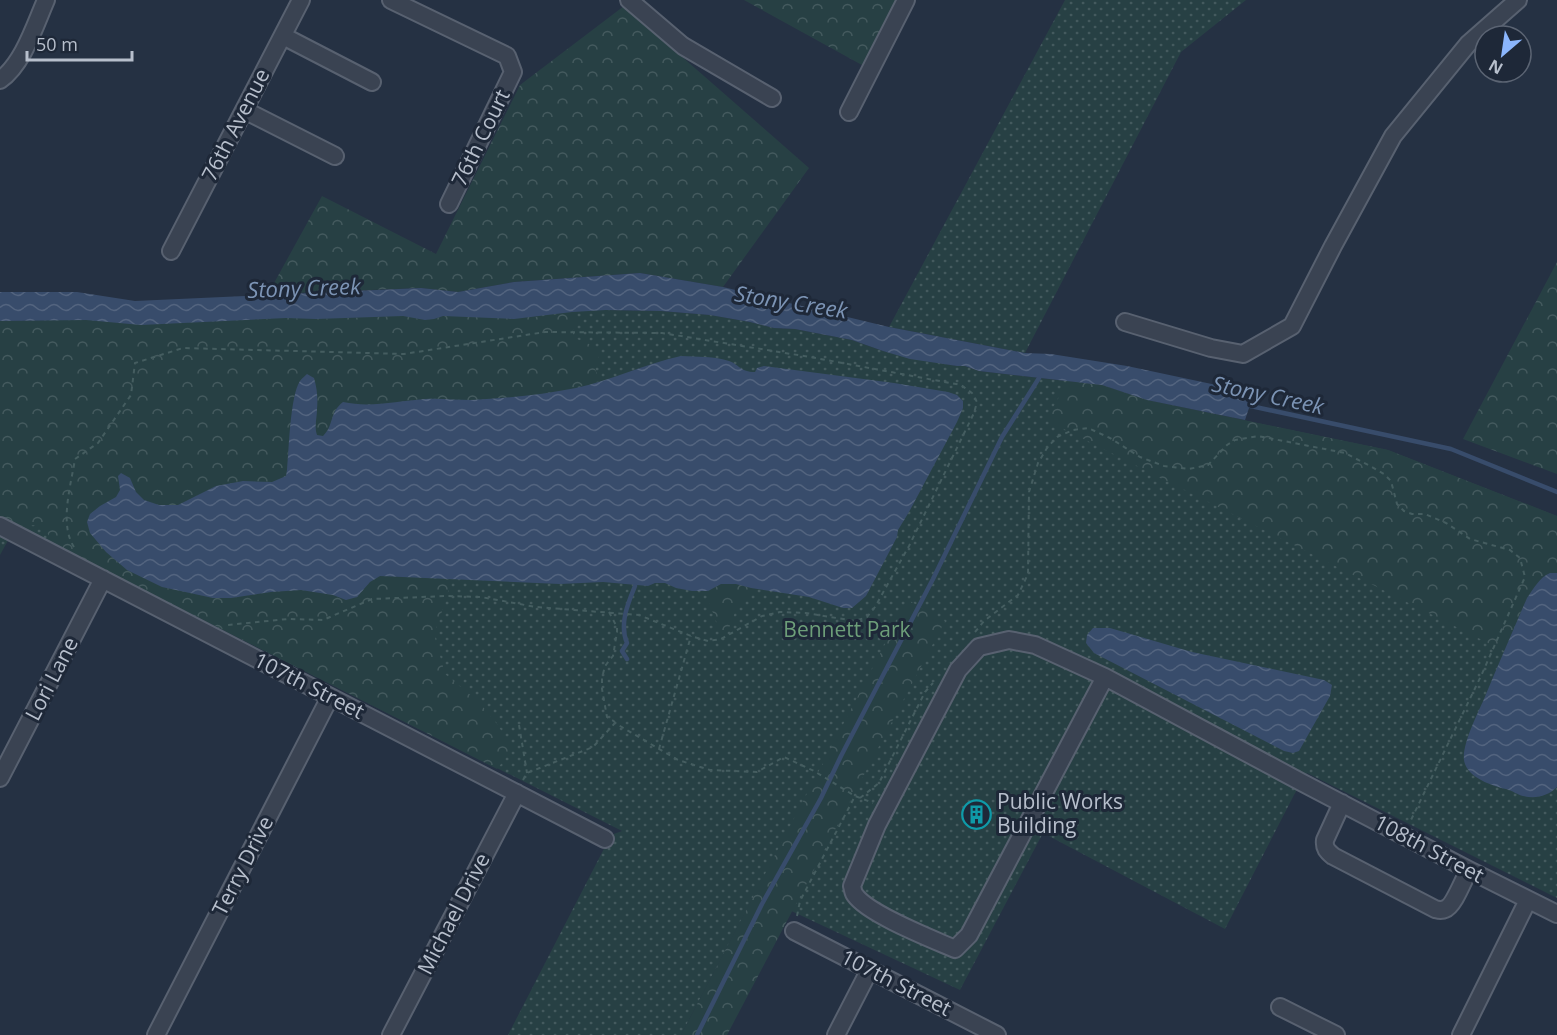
<svg xmlns="http://www.w3.org/2000/svg" width="1557" height="1035" font-family="'Open Sans',sans-serif">
<style>
.grass{fill:url(#grass-dots)}
.forest{fill:url(#forest-crowns)}
.water{fill:url(#water-waves)}
.lines{fill:none;stroke-linecap:round;stroke-linejoin:round}
.stream{stroke:#384c6b;stroke-width:4.5}
.minor-casing{stroke:#586170;stroke-width:20}
.path{stroke:#455d60;stroke-width:2;stroke-dasharray:4.5 4.5;stroke-linecap:butt}
.minor{stroke:#3a4352;stroke-width:16}
.labels{text-anchor:middle;stroke-width:6;stroke-linejoin:round;paint-order:stroke}
.street-label{font-size:21px;fill:#b7bfcc;stroke:#1e2838}
.park-label{font-size:21px;fill:#6d9e79;stroke:#1e2838}
.poi-label{font-size:21px;fill:#b7bfcc;stroke:#1e2838;text-anchor:start}
.water-label{font-size:22px;font-style:italic;fill:#7c94b5;stroke:#1e2838}
</style>
<defs>
<pattern id="grass-dots" width="8" height="8" patternUnits="userSpaceOnUse" patternTransform="scale(1.5)"><rect width="8" height="8" fill="#274044"/><path d="M2 2h.1M6 6h.1" fill="none" stroke="#445a5e" stroke-width="1.8" stroke-linecap="round"/></pattern>
<pattern id="forest-crowns" width="20" height="18" patternUnits="userSpaceOnUse" patternTransform="scale(1.5)"><rect width="20" height="18" fill="#274044"/><path d="M2 6a3 3 0 1 1 6 0M12 15a3 3 0 1 1 6 0" fill="none" stroke="#445a5e"/></pattern>
<pattern id="water-waves" width="16" height="10" patternUnits="userSpaceOnUse" patternTransform="scale(1.5)"><rect width="16" height="10" fill="#384c6b"/><path d="M0 5q4-4 8 0t8 0" fill="none" stroke="#53647f"/></pattern>
</defs>
<rect width="100%" height="100%" fill="#253143"/>
<path class="grass" d="M1065,0h181l-65,52 -156,301 -136,-26z
M606,310l55,1 50,4 39,7 24,6 21,1 57,11 31,11 27,7 47,8h8l14,5 123,14 45,15 241,50 169,66v382l-250,-125 -13,22 -69,134 -182,-96 -83,157 -205,-96 -74,141h-173l103,-200 11,-4 -606,-305 -16,29v-234z"/>
<path class="forest" d="M744,0h162l-35,70z
M624,6l185,162 -86,119 -83,-14 -126,9 -56,10 -37,-4 -153,6 54,-98 114,58 84,-169z
M1557,262v212l-94,-35z
M572,312l5,7 -4,11v6c7,6 16,7 24,12l2,8 -4,13 5,12c-43,12 -88,18 -133,19 -13,0 -27,-2 -41,-1 -28,1 -56,9 -83,3 -14,11 -9,24 -20,34l-6,-1 -2,-7 2,-18v-22l-22,6 -9,81 -14,7 -29,-1 -27,5 -38,19h-19l-15,-5 -8,-8 -6,-14 -12,-2 2,14c-7,11 -20,16 -30,24l72,73 51,11h18l40,-6 30,-2 32,5 13,5 11,-3 13,-15 10,-6 37,1 34,3 -5,20 -12,34 11,40 34,28 18,22 14,22 -6,13 -8,10 -444,-226 -8,-14 -6,-4 -24,1 -15,8v-213l86,-1 55,5 145,-7 30,1 87,-3 22,4 9,-1 9,-3 97,1z
M1068,381l34,4 45,15 241,50 169,66v57h-7l-23,25 -23,53 -458,-231z
M721,584h15l15,4c-5,10 -8,9 -12,16 -5,8 -7,19 -12,28l-4,1 -5,-3c-1,-15 -12,-25 -10,-39z
M908,600l37,21 -218,414h-46z"/>
<path class="water" d="M640,273l83,14 166,40 136,26 26,1 76,12 127,27 -9,27 -98,-20 -45,-15 -123,-14 -14,-5h-8l-47,-7 -27,-8 -31,-11 -57,-11 -21,-1 -24,-6 -40,-7 -49,-4 -55,-1 -34,2 -58,7 -71,-3 -9,3 -9,1 -22,-4 -87,3 -30,-1 -145,7 -55,-5 -86,1v-29h77l58,9 286,-13 37,4 56,-10z
M681,356c15,1 34,0 48,5 11,4 11,11 26,11l2,-4 7,-2 130,17 54,9 9,3 6,6v7l-6,14 -48,90 -11,18 -1,7 -31,59 -14,12h-9l-34,-11 -58,-9 -15,-4h-15l-13,7h-16l-16,-3 -11,-5h-10l-7,3 -45,-4 -43,2 -180,-8 -10,6 -13,15 -11,3 -13,-5 -32,-5 -30,2 -40,6h-18l-51,-11 -35,-17 -21,-18 -16,-19 -3,-11 3,-8 10,-8 16,-9 4,-7 -2,-14 3,-3 9,5 6,14 8,8 15,5h19l38,-19 27,-5 29,1 14,-6 1,-6c2,-20 3,-74 13,-89 1,-2 6,-6 7,-7l7,4c3,10 4,20 3,31 0,10 -3,17 0,26l6,1c11,-10 6,-23 20,-34 27,6 54,-1 82,-3 15,-1 30,1 46,1 35,-2 70,-5 105,-12 36,-8 69,-24 105,-32z
M1550,573h7v214c-9,9 -21,12 -34,9 -5,-1 -10,-5 -17,-7 -14,-3 -40,-12 -42,-29 -2,-16 14,-47 20,-61 14,-34 29,-68 43,-101 7,-10 12,-20 23,-25z
M1093,628h17l82,24 132,28 8,5 -2,11 -31,55 -6,2 -9,-2 -190,-98 -8,-10 1,-8z"/>
<g class="lines">
<path class="stream" d="M1246,405l205,44 106,43
M627,659l-5,-8 5,-8c-8,-19 1,-40 8,-57
M697,1035l65,-131 59,-106 20,-42 92,-177 69,-142 37,-59"/>
<defs>
<path id="minor" d="M391,0l116,56 6,16 -64,132
M629,0l54,46 89,52
M283,36l89,46
M0,80c23,-16 35,-55 46,-80
M244,110l91,46
M849,112l57,-112
M171,251l130,-251
M1125,322l86,26 32,6 49,-28 41,-80 60,-110 75,-92 50,-44
M0,526l605,313
M1105,677l-136,258 -14,14c-23,-10 -87,-35 -100,-54 -2,-2 -2,-6 -3,-9l25,-61 81,-155 21,-23 30,-7 26,5 70,32 196,105 168,88 88,44
M0,778l103,-199
M1342,803l-17,37c-1,8 2,11 8,16l102,53c4,1 6,2 10,0 9,-3 19,-31 24,-39
M794,931l203,104
M1280,1007l56,28
M156,1035l174,-338
M391,1035l126,-242
M836,1035l34,-66
M1461,1035l67,-135"/>
</defs>
<use href="#minor" class="minor-casing"/>
<path class="path" d="M74,547c-15,-23 -3,-62 1,-88l23,-16 33,-48 4,-32 48,-15 221,6 141,-22 117,1 148,24 151,28 11,8 5,9 -3,11 -65,133 -34,61 -8,10 -12,4 -49,-8 -26,-1 -18,4 -41,23 -13,2 -17,-5 -52,-21 -103,-8 -55,-10 -34,-1 -75,3 -49,21 -35,-1 -61,6
M609,612l8,15v5l-4,24 -8,10 -3,12v11l5,28 8,5
M975,632l9,-11 34,-26 10,-21 1,-82 9,-29 9,-15 10,-11 16,-7 15,-2 22,10 30,19 24,9 25,3 19,-4 19,-20 8,-5 23,-4 87,17 27,14 12,7 7,7 6,23 7,7 8,3h13l21,9 24,16 40,11 10,8 5,19 -44,99 -71,146
M519,725l8,48
M659,749l32,-113
M523,780l4,-7 66,-26 22,-24 63,37 32,10 47,2 27,-15 30,14 41,25 18,7
M860,798l19,-15 46,-91 8,-9
M797,916l3,-15 55,-105"/>
<use href="#minor" class="minor"/>
</g>
<defs>
<symbol id="building-ring" viewBox="-11 -11 22 22"><circle r="9.5" fill="#1e2838" stroke="#0f9aa8" stroke-width="1.5"/><path d="M-4-6H4V6H1V3H-1V6H-4ZM-2.5-4.3h1.7v1.8h-1.7ZM.8-4.3h1.7v1.8H.8ZM-2.5-1h1.7V.8h-1.7ZM.8-1h1.7V.8H.8Z" fill="#0f9aa8"/></symbol>
</defs>
<g fill-rule="evenodd">
<use href="#building-ring" x="960" y="798" width="33" height="33"/>
</g>
<g class="labels">
<g class="street-label">
<text transform="translate(236 125) rotate(-63)" y="7">76th Avenue</text>
<text transform="translate(481 138) rotate(-64)" y="7">76th Court</text>
<text transform="translate(52 679) rotate(-63)" y="7">Lori Lane</text>
<text transform="translate(309 686) rotate(27)" y="7">107th Street</text>
<text transform="translate(1429 849) rotate(28)" y="7">108th Street</text>
<text transform="translate(243 866) rotate(-63)" y="7">Terry Drive</text>
<text transform="translate(454 914) rotate(-63)" y="7">Michael Drive</text>
<text transform="translate(896 983) rotate(27)" y="7">107th Street</text>
</g>
<g class="park-label">
<text x="847" y="637">Bennett Park</text>
</g>
<g class="poi-label">
<text x="997" y="809">Public Works<tspan x="997" dy="24">Building</tspan></text>
</g>
<g class="water-label">
<text transform="translate(304 288) rotate(-2)" y="8">Stony Creek</text>
<text transform="translate(791 302) rotate(9)" y="8">Stony Creek</text>
<text transform="translate(1268 395) rotate(12)" y="8">Stony Creek</text>
</g>
</g>
<g transform="translate(1503 54) rotate(209)"><circle r="28" fill="#1e2838" stroke="#5b6473" stroke-width="1.5"/>
<path d="M0-4.5L10 22L0 15L-10 22Z" fill="#8bb6fd"/>
<text y="-9" font-size="16" font-weight="bold" text-anchor="middle" fill="#b7bfcc">N</text>
</g>
<path d="M27 51v9h105v-9" fill="none" stroke="#b7bfcc" stroke-width="3"/>
<text x="36" y="51" font-size="18" fill="#b7bfcc" stroke="#1e2838" stroke-width="4.5" paint-order="stroke">50 m</text>
</svg>
